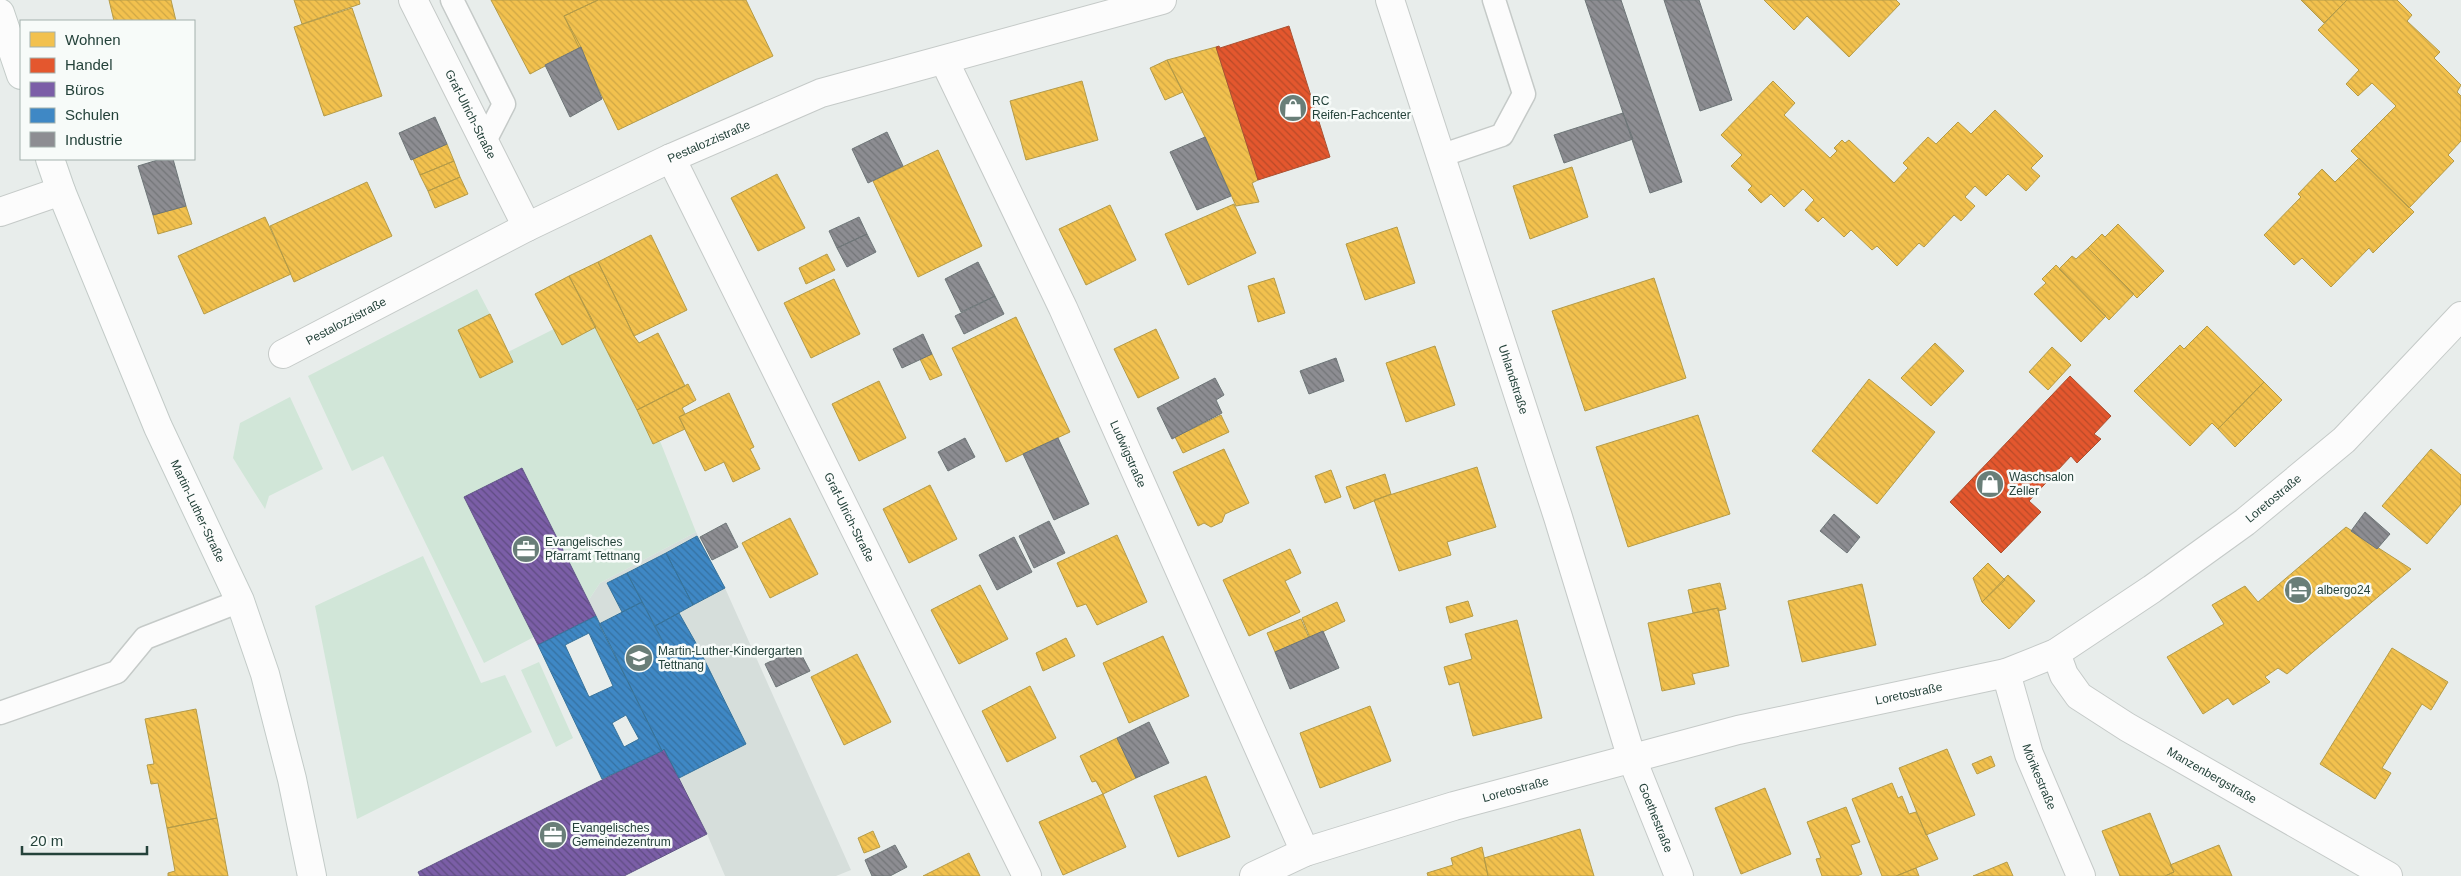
<svg xmlns="http://www.w3.org/2000/svg" width="2461" height="876" font-family="Arial,sans-serif">
<style>
.built{fill:#d6dedb}
.green{fill:#d1e6d8}
.homes{fill:url(#homes-back-hatch);stroke:#b49b48}
.shops{fill:url(#shops-back-hatch);stroke:#aa5132}
.offices{fill:url(#offices-back-hatch);stroke:#615686}
.schools{fill:url(#schools-back-hatch);stroke:#37739b;fill-rule:evenodd}
.industry{fill:url(#industry-back-hatch);stroke:#6e7678}
.lines{fill:none;stroke-linecap:round;stroke-linejoin:round}
.service-casing{stroke:#c5cac8;stroke-width:25}
.minor-casing{stroke:#c5cac8;stroke-width:30}
.secondary-casing{stroke:#c3cbc8;stroke-width:30}
.service{stroke:#fcfcfc;stroke-width:22}
.minor{stroke:#fcfcfc;stroke-width:28}
.secondary{stroke:#fcfcfc;stroke-width:28}
.labels{text-anchor:middle;stroke-width:5;stroke-linejoin:round;paint-order:stroke}
.poi-label{font-size:12px;fill:#24423a;stroke:#f7fbf9;text-anchor:start}
.street-label{font-size:12px;fill:#24423a;stroke:#f7fbf9}
</style>
<defs>
<pattern id="homes-back-hatch" width="6" height="6" patternUnits="userSpaceOnUse" patternTransform="scale(1.25)"><rect width="6" height="6" fill="#f2c14e"/><path d="M-1 5l2 2M0 0l6 6M5-1l2 2" fill="none" stroke="#cfa745"/></pattern>
<pattern id="shops-back-hatch" width="6" height="6" patternUnits="userSpaceOnUse" patternTransform="scale(1.25)"><rect width="6" height="6" fill="#e4572e"/><path d="M-1 5l2 2M0 0l6 6M5-1l2 2" fill="none" stroke="#b94a28"/></pattern>
<pattern id="offices-back-hatch" width="6" height="6" patternUnits="userSpaceOnUse" patternTransform="scale(1.25)"><rect width="6" height="6" fill="#7b5ea7"/><path d="M-1 5l2 2M0 0l6 6M5-1l2 2" fill="none" stroke="#5f4c82"/></pattern>
<pattern id="schools-back-hatch" width="6" height="6" patternUnits="userSpaceOnUse" patternTransform="scale(1.25)"><rect width="6" height="6" fill="#3f88c5"/><path d="M-1 5l2 2M0 0l6 6M5-1l2 2" fill="none" stroke="#3571a1"/></pattern>
<pattern id="industry-back-hatch" width="6" height="6" patternUnits="userSpaceOnUse" patternTransform="scale(1.25)"><rect width="6" height="6" fill="#8d8d92"/><path d="M-1 5l2 2M0 0l6 6M5-1l2 2" fill="none" stroke="#737578"/></pattern>
</defs>
<rect width="100%" height="100%" fill="#e8edeb"/>
<path class="built" d="M696,532l29,56 126,282 -15,6h-111l-18,-42 -43,-84 -51,-64 -24,-53 7,-17 -8,-15 12,-18z"/>
<path class="green" d="M477,289l13,25 -32,16 22,48 33,-16 -5,-10 46,-23 8,16 34,-18 57,117 7,-3 36,91 -96,51 -12,18 -54,36 -50,26 -101,-207 -31,15 -44,-95z
M290,397l33,72 -54,27 -4,13 -32,-51 7,-35z
M423,556l58,127 24,-8 27,57 -175,87 -42,-213z
M539,662l34,76 -17,9 -35,-77z"/>
<path class="homes" d="M109,0h62l5,21h-62z
M294,0h65l1,4 -58,20z
M491,0h107l-34,16 17,31 -51,27z
M598,0h148l27,56 -155,74 -54,-114z
M1764,0h132l4,4 -51,53 -42,-41 -13,14z
M2301,0h46l-23,23z
M2347,0h50l15,15 -5,6 33,31 -6,6 27,27 -4,7 4,4v45l-13,14 6,6 -45,47 -58,-57 45,-45 -24,-23 -14,13 -12,-12 13,-14 -41,-40z
M352,8l30,88 -58,20 -30,-89z
M1216,47l42,133 -6,3 7,19 -23,4 -31,-69 -38,-77z
M1167,60l16,32 -18,8 -15,-32z
M1082,81l16,59 -72,20 -16,-59z
M1773,81l22,22 -11,12 46,43 7,-7 -3,-3 8,-8 3,3 4,-3 45,43 14,-15 -5,-5 25,-26 8,7 22,-22 13,12 24,-24 48,46 -12,12 9,8 -14,15 -18,-17 -22,22 -11,-10 -10,11 10,9 -14,15 -7,-6 -30,32 -5,-4 -22,23 -20,-20 -5,4 -21,-20 -7,7 -21,-20 -5,5 -13,-12 9,-10 -11,-11 -19,18 -13,-13 -10,9 -13,-13 4,-4 -21,-20 11,-11 -21,-20z
M447,144l7,17 -34,14 -7,-16z
M938,150l44,96 -64,31 -45,-96z
M2359,158l55,54 -41,41 -4,-5 -38,39 -29,-29 -8,7 -30,-30 37,-38 -3,-3 24,-25 13,13z
M454,161l6,16 -32,14 -8,-16z
M1572,167l16,50 -58,22 -17,-53z
M777,174l28,54 -47,23 -27,-53z
M460,177l8,17 -33,14 -7,-17z
M367,182l25,54 -98,46 -24,-56z
M1234,204l22,49 -68,32 -23,-51z
M1110,205l26,55 -50,25 -27,-56z
M186,206l6,18 -34,10 -5,-19z
M265,217l26,57 -87,40 -26,-58z
M2118,224l46,47 -27,27 -49,-50 14,-14 3,3z
M1397,227l18,56 -50,17 -19,-56z
M651,235l36,75 -53,26 -36,-74z
M2088,248l46,46 -25,26 -50,-51 13,-13 4,3z
M827,254l8,16 -29,14 -7,-16z
M598,262l36,74 5,7 19,-10 27,53 -48,24 -68,-134z
M2056,265l50,51 -25,26 -47,-48 12,-11 -4,-4z
M569,276l27,51 -34,18 -27,-51z
M1274,278l11,35 -27,9 -10,-36z
M1654,278l32,100 -101,33 -33,-100z
M834,279l26,55 -49,24 -27,-55z
M490,314l23,48 -33,16 -22,-48z
M1016,317l54,115 -64,30 -54,-114z
M2207,326l57,56 -46,47 -6,-6 -22,23 -56,-55 46,-46 4,4z
M1156,329l23,49 -41,20 -24,-49z
M1935,343l29,28 -33,35 -30,-28z
M1435,346l20,59 -49,17 -20,-59z
M2052,347l19,18 -23,25 -19,-18z
M932,354l10,21 -12,5 -10,-21z
M1869,379l66,53 -58,72 -65,-53z
M879,381l27,57 -47,23 -27,-57z
M2264,382l18,18 -47,47 -17,-18z
M688,384l8,16 -14,8 3,6 -6,3 6,12 -32,15 -16,-34z
M729,393l25,54 -4,2 10,20 -27,13 -9,-20 -19,9 -26,-54z
M1221,415l8,17 -46,21 -8,-16z
M1698,415l32,99 -102,33 -32,-100z
M1224,449l25,54 -24,11 -3,8 -11,5 -7,-4 -6,3 -25,-54z
M2431,449l30,26v29l-34,40 -45,-38z
M1477,467l19,60 -49,15 4,13 -52,16 -25,-71z
M1331,470l10,27 -16,6 -10,-27z
M1385,474l6,20 -37,15 -8,-22z
M930,485l27,54 -48,24 -26,-54z
M790,518l28,56 -48,24 -28,-55z
M2346,527l65,42 -124,105 -9,-6 -13,9 5,5 -37,23 -5,-7 -25,16 -36,-57 57,-33 -12,-19 33,-19 13,16z
M1117,535l30,67 -50,23 -11,-21 -9,3 -20,-44z
M1290,549l11,24 -16,8 15,31 -51,24 -26,-56z
M1988,563l17,17 -23,22 -9,-24z
M2008,575l27,26 -26,28 -27,-27z
M1720,583l6,26 -8,2v-3l-25,5 -5,-23z
M1862,584l14,61 -74,17 -14,-61z
M980,585l28,54 -49,25 -28,-54z
M1468,601l5,15 -23,7 -4,-16z
M1337,602l8,19 -35,17 -8,-20z
M1718,608l11,58 -37,8 3,10 -33,7 -14,-68z
M1301,619l8,19 -34,14 -8,-19z
M1517,620l25,98 -69,18 -14,-54 -10,3 -5,-18 28,-8 -7,-25z
M1163,636l26,60 -60,27 -26,-60z
M1066,638l9,18 -32,15 -7,-18z
M2392,648l56,34 -17,28 -9,-6 -40,64 9,5 -16,26 -55,-35z
M857,654l34,68 -47,23 -33,-68z
M1030,686l26,52 -49,24 -25,-51z
M1370,706l21,55 -71,27 -20,-55z
M196,709l21,109 -50,10 -9,-45 -7,1 -4,-19 7,-1 -9,-45z
M1117,738l19,40 -33,16 -7,-13 -4,1 -12,-26z
M1947,749l28,66 -49,20 -27,-67z
M1991,756l4,10 -18,8 -5,-10z
M1206,776l24,61 -52,20 -24,-61z
M1892,783l6,15 4,-2 7,18 7,-2 22,47 -42,17h-14l-30,-77z
M1765,788l26,66 -50,20 -26,-66z
M1103,794l23,53 -63,28 -24,-53z
M1846,807l14,35 -9,3 11,29 -5,2h-35l-6,-17 5,-1 -14,-36z
M2150,813l24,59 -9,4h-45l-18,-45z
M217,818l11,58h-60v-3l7,-2 -8,-43z
M1580,829l14,47h-106l-4,-18z
M873,831l7,16 -16,6 -6,-15z
M2219,845l13,31h-67l9,-4 -4,-7z
M1482,847l6,29h-60l-1,-3 26,-8 -2,-7z
M969,853l11,23h-57z
M2007,862l6,14h-40z
M1916,868l3,8h-23z"/>
<path class="shops" d="M1289,26l41,131 -72,23 -42,-133 3,-1 1,2z
M2070,376l41,40 -17,18 7,5 -24,24 -6,-7 -42,45 12,11 -40,41 -51,-51z"/>
<path class="offices" d="M522,468l74,148 -58,29 -74,-148z
M664,749l43,85 -83,42h-204l-2,-4z"/>
<path class="schools" d="M697,536l28,52 -32,17 -27,-52z
M666,553l27,52 -38,21 -28,-53z
M627,573l15,29 -20,10 -15,-29z
M642,602l29,56 26,-13 49,99 -67,34 -15,-29 -2,2 -63,-127z
M679,613l18,32 -26,13 -16,-32z
M596,616l66,135 -60,28 -64,-134zM589,633l24,53 -24,11 -24,-52zM626,715l13,24 -15,8 -12,-24z"/>
<path class="industry" d="M1585,0h36l61,182 -32,11z
M1664,0h35l33,100 -32,11z
M581,47l21,52 -32,18 -25,-52z
M1623,113l10,26 -69,24 -10,-28z
M435,117l12,27 -36,16 -12,-27z
M887,132l16,34 -35,17 -16,-34z
M1205,137l26,59 -34,14 -27,-58z
M161,159h12l13,47 -33,9 -15,-49z
M859,217l8,17 -30,14 -8,-17z
M867,234l9,18 -29,15 -10,-19z
M978,262l17,34 -34,16 -16,-33z
M995,296l9,18 -40,20 -9,-18z
M923,334l9,20 -30,14 -9,-19z
M1336,358l8,23 -35,13 -9,-23z
M1215,378l9,17 -8,5 6,13 -50,26 -15,-31z
M965,438l10,19 -27,14 -10,-19z
M1058,438l31,66 -35,16 -31,-66z
M2365,512l25,22 -13,15 -26,-18z
M1834,514l26,23 -13,16 -27,-22z
M1049,521l16,32 -31,15 -15,-32z
M726,523l12,24 -26,13 -12,-23z
M1014,537l18,35 -35,18 -18,-35z
M1323,631l16,37 -49,21 -15,-37z
M798,648l12,23 -34,16 -11,-23z
M1149,722l20,41 -33,15 -19,-40z
M895,845l12,22 -17,9h-18l-7,-16z"/>
<g class="lines">
<defs>
<path id="service" d="M452,0l52,104 -19,37
M1440,156l62,-21 22,-41 -30,-94
M0,713l117,-41 28,-34 95,-37"/>
<g id="minor">
<path id="s1" d="M413,0l114,227"/>
<path id="s2" d="M1390,0l168,517 74,242 47,117"/>
<path id="s3" d="M944,60l119,248 242,544"/>
<path id="s4" d="M671,158l356,718"/>
<path d="M0,212l61,-21"/>
<path id="s5" d="M283,354l244,-127 144,-69 150,-65 341,-93"/>
<path id="s6" d="M2056,653l8,22 15,21 48,31 261,149"/>
<path id="s7" d="M2006,673l23,81 52,122"/>
<path id="s8" d="M1254,876l51,-24 149,-46 284,-76 268,-57 50,-20 96,-64 93,-67 99,-82 117,-124"/>
</g>
<g id="secondary">
<path d="M0,13l21,62"/>
<path id="s9" d="M50,159l11,32 97,236 82,174 25,73 27,105 20,97"/>
</g>
</defs>
<use href="#service" class="service-casing"/>
<use href="#minor" class="minor-casing"/>
<use href="#secondary" class="secondary-casing"/>
<use href="#service" class="service"/>
<use href="#minor" class="minor"/>
<use href="#secondary" class="secondary"/>
</g>
<defs>
<symbol id="shop-disc" viewBox="-11 -11 22 22"><circle r="9.5" fill="#697e78" stroke="#f7fbf9"/><path d="M-5-2.5h2.3a2.7 3.5 0 0 1 5.4 0H5L5.5 6h-11ZM-1.5-2.5h3a1.5 2.3 0 0 0-3 0Z" fill="#fff"/></symbol>
<symbol id="office-disc" viewBox="-11 -11 22 22"><circle r="9.5" fill="#697e78" stroke="#f7fbf9"/><path d="M-6-3h4V-5.5h4V-3h4V5H-6ZM-1-4.5V-3h2v-1.5ZM-6 0V1H6V0Z" fill="#fff"/></symbol>
<symbol id="hotel-disc" viewBox="-11 -11 22 22"><circle r="9.5" fill="#697e78" stroke="#f7fbf9"/><path d="M-6-4.5h1.5V1H6V5H4.5V3h-9V5H-6ZM-4 0a1.8 1.8 0 1 1 3.6 0ZM.5 0V-2.5h3Q6-2.5 6 0Z" fill="#fff"/></symbol>
<symbol id="school-disc" viewBox="-11 -11 22 22"><circle r="9.5" fill="#697e78" stroke="#f7fbf9"/><path d="M0-5L7-2L0 1L-7-2ZM-4 1L0 2.5L4 1V4Q0 6-4 4Z" fill="#fff"/></symbol>
</defs>
<g fill-rule="evenodd">
<use href="#shop-disc" x="1277" y="92" width="32" height="32"/>
<use href="#shop-disc" x="1974" y="468" width="32" height="32"/>
<use href="#office-disc" x="510" y="533" width="32" height="32"/>
<use href="#hotel-disc" x="2282" y="574" width="32" height="32"/>
<use href="#school-disc" x="623" y="642" width="32" height="32"/>
<use href="#office-disc" x="537" y="819" width="32" height="32"/>
</g>
<g class="labels">
<g class="poi-label">
<text x="1312" y="105">RC<tspan x="1312" dy="14">Reifen-Fachcenter</tspan></text>
<text x="2009" y="481">Waschsalon<tspan x="2009" dy="14">Zeller</tspan></text>
<text x="545" y="546">Evangelisches<tspan x="545" dy="14">Pfarramt Tettnang</tspan></text>
<text x="2317" y="594">albergo24</text>
<text x="658" y="655">Martin-Luther-Kindergarten<tspan x="658" dy="14">Tettnang</tspan></text>
<text x="572" y="832">Evangelisches<tspan x="572" dy="14">Gemeindezentrum</tspan></text>
</g>
<g class="street-label">
<text dy="4" stroke="none"><textPath href="#s1" startOffset="128">Graf-Ulrich-Straße</textPath></text>
<text dy="4" stroke="none"><textPath href="#s5" startOffset="476">Pestalozzistraße</textPath></text>
<text dy="4" stroke="none"><textPath href="#s5" startOffset="71">Pestalozzistraße</textPath></text>
<text dy="4" stroke="none"><textPath href="#s2" startOffset="399">Uhlandstraße</textPath></text>
<text dy="4" stroke="none"><textPath href="#s3" startOffset="435">Ludwigstraße</textPath></text>
<text dy="4" stroke="none"><textPath href="#s8" startOffset="1101">Loretostraße</textPath></text>
<text dy="4" stroke="none"><textPath href="#s9" startOffset="382">Martin-Luther-Straße</textPath></text>
<text dy="4" stroke="none"><textPath href="#s4" startOffset="401">Graf-Ulrich-Straße</textPath></text>
<text dy="4" stroke="none"><textPath href="#s8" startOffset="681">Loretostraße</textPath></text>
<text dy="4" stroke="none"><textPath href="#s6" startOffset="204">Manzenbergstraße</textPath></text>
<text dy="4" stroke="none"><textPath href="#s7" startOffset="109">Mörikestraße</textPath></text>
<text dy="4" stroke="none"><textPath href="#s8" startOffset="276">Loretostraße</textPath></text>
<text dy="4" stroke="none"><textPath href="#s2" startOffset="860">Goethestraße</textPath></text>
</g>
</g>
<rect x="20" y="20" width="175" height="140" fill="#f7fbf9" stroke="#a3b1ad"/>
<rect x="30" y="32" width="25" height="15" fill="#f2c14e" stroke="#a3b1ad"/>
<text x="65" y="45" font-size="15" fill="#24423a">Wohnen</text>
<rect x="30" y="58" width="25" height="15" fill="#e4572e" stroke="#a3b1ad"/>
<text x="65" y="70" font-size="15" fill="#24423a">Handel</text>
<rect x="30" y="82" width="25" height="15" fill="#7b5ea7" stroke="#a3b1ad"/>
<text x="65" y="95" font-size="15" fill="#24423a">Büros</text>
<rect x="30" y="108" width="25" height="15" fill="#3f88c5" stroke="#a3b1ad"/>
<text x="65" y="120" font-size="15" fill="#24423a">Schulen</text>
<rect x="30" y="132" width="25" height="15" fill="#8d8d92" stroke="#a3b1ad"/>
<text x="65" y="145" font-size="15" fill="#24423a">Industrie</text>
<path d="M22 846v8h125v-8" fill="none" stroke="#24423a" stroke-width="2.5"/>
<text x="30" y="846" font-size="15" fill="#24423a" stroke="#f7fbf9" stroke-width="4" paint-order="stroke">20 m</text>
</svg>
